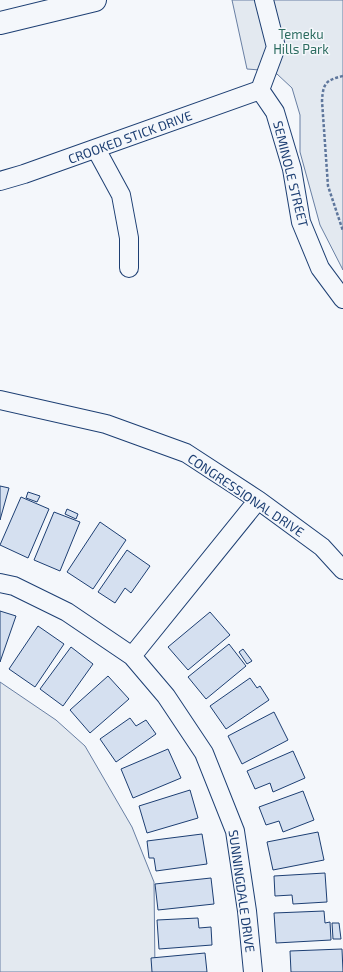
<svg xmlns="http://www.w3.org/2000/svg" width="343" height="972" font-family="'Exo 2',sans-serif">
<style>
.green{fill:#e3e9f0;stroke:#687fa3}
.building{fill:#d5e0f0;stroke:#1d3f73}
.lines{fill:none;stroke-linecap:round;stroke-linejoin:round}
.minor-casing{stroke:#1d3f73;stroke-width:20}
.major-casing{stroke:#1d3f73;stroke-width:24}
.path{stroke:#5e769c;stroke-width:2.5;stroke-dasharray:3 2;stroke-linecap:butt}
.minor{stroke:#f4f7fb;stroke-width:18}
.major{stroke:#f4f7fb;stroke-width:22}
.labels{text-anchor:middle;stroke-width:3;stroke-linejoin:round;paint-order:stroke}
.park-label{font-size:13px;fill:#2c6c60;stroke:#f4f7fb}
.street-label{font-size:13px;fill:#1d3f73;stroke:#f4f7fb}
</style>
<rect width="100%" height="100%" fill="#f4f7fb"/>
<path class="green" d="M232,0h111v270l-23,-45 -20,-73v-37l-8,-27 -15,-14 -17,-4 -13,-1z
M0,682l56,38 29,26 47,81 22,55 1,90h-155z"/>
<path class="building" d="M0,486l9,2 -9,32z
M28,492l12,4 -3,6 -11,-4z
M21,497l28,12 -21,49 -28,-13z
M67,509l11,5 -2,5 -11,-5z
M54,512l26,10 -20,49 -26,-11z
M100,522l26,18 -33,49 -26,-17z
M127,550l23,16 -19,27 -6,-5 -10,15 -17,-11z
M0,611l16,5 -16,46z
M210,612l20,23 -42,35 -20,-23z
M38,626l26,18 -29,43 -26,-18z
M229,644l17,22 -40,33 -18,-22z
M71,647l22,17 -30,42 -23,-17z
M243,649l9,12 -5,3 -8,-12z
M108,676l21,23 -39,34 -20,-23z
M250,678l7,10 3,-2 9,14 -43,29 -16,-23z
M274,712l14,28 -46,24 -14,-28z
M130,718l6,8 10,-6 10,14 -40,28 -16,-23z
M168,749l13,29 -48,20 -12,-29z
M293,751l12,27 -32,14 -3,-9 -15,6 -8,-18z
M190,790l8,28 -51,15 -8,-27z
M303,791l11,29 -31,12 -4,-11 -13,4 -7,-18z
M318,832l6,28 -51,10 -6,-28z
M202,834l5,30 -51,7 -2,-13h-5l-2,-17z
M325,873l2,29 -34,2 -1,-9 -17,1 -1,-20z
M211,878l3,26 -56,6 -3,-26z
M324,911l1,12 5,-1 1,18 -55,3 -2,-30z
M198,918l1,10 12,-1 1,18 -53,4 -2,-29z
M332,923h7l2,16h-8z
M342,949l1,23h-52l-1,-21z
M205,953l2,19h-55l-1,-14z"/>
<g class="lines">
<defs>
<path id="minor" d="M264,0l12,47 -16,43 15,22 17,57 9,53 19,46 23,31
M96,149l25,46 8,43v30
M0,181l24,-7 236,-84
M0,400l106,24 80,29 72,47 64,47 21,23
M0,583l14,3 53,26 65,44 34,40 38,57 31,78 12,80 6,61
M132,656l126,-156"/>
<path id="major" d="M0,23l95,-23"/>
</defs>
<use href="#minor" class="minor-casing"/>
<use href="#major" class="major-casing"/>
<path class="path" d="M343,76c-17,4 -20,7 -21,25l6,85 15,45"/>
<use href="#minor" class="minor"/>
<use href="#major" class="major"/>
</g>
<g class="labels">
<g class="park-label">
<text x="301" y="39">Temeku<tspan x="301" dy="15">Hills Park</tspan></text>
</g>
<g class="street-label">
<text transform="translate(130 137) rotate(-20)" y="5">CROOKED STICK DRIVE</text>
<text transform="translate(291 174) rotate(76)" y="5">SEMINOLE STREET</text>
<text transform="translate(246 495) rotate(34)" y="5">CONGRESSIONAL DRIVE</text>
<text transform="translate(242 891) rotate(82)" y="5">SUNNINGDALE DRIVE</text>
</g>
</g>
</svg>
